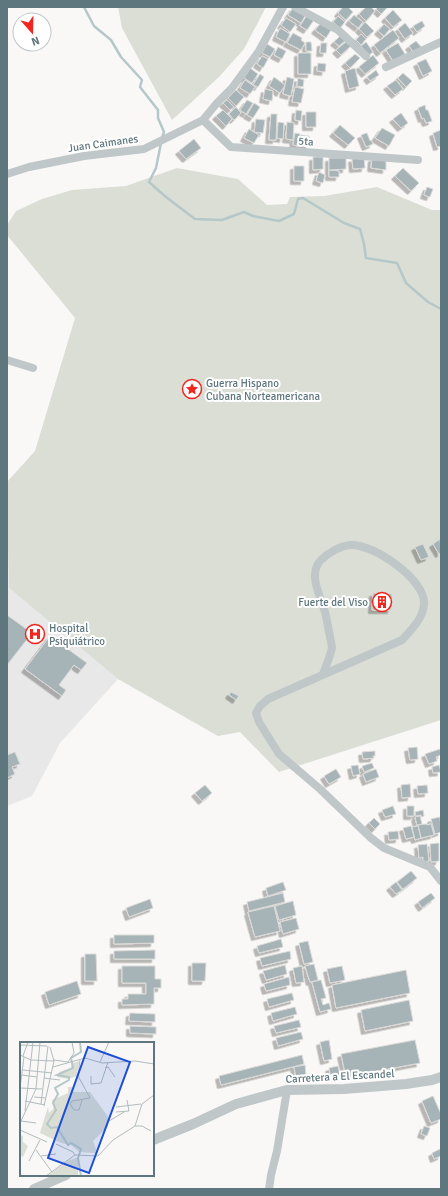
<svg xmlns="http://www.w3.org/2000/svg" width="448" height="1196" font-family="Signika,sans-serif">
<style>
.built{fill:#e7e8e7}
.green{fill:#daded5}
.lines{fill:none;stroke-linecap:round;stroke-linejoin:round}
.stream{stroke:#b5c8c9;stroke-width:2.5}
.building{fill:#a6b3b7;stroke:#dbdad8;filter:url(#shadow)}
.minor{stroke:#bfc7c9;stroke-width:8}
.tertiary{stroke:#bfc7c9;stroke-width:10}
.labels{text-anchor:middle;stroke-width:4;stroke-linejoin:round;paint-order:stroke}
.street-label{font-size:11px;fill:#5e767e;stroke:#fff}
.poi-label{font-size:11px;fill:#5e767e;stroke:#fff;text-anchor:start}
.inset-river{fill:none;stroke:#b5c8c9;stroke-width:2}
.inset-road{fill:none;stroke:#b2bcbf;stroke-width:1}
.view{fill:#1d4ed8;fill-opacity:0.15;stroke:#1d4ed8;stroke-width:2}
.inset-edge{fill:none;stroke:#5e767e;stroke-width:2}
</style>
<defs>
<filter id="shadow"><feDropShadow dx="-3.5" dy="3.5" stdDeviation="0" flood-color="#0004"/></filter>
</defs>
<rect width="100%" height="100%" fill="#f9f8f6"/>
<path class="built" d="M7,548l1,2 1,38 109,91 -58,64 -28,53 -25,10z"/>
<path class="green" d="M118,7h148l-22,42 -25,28 -47,43 -50,-92z
M177,168l61,11 29,26 20,-1 3,-7 34,-1 53,-9 55,23h9v510l-162,52 -39,-40 -22,4 -100,-57 -109,-91 -1,-38 -1,-2v-66l28,-31 40,-133 -68,-83v-10l9,-14 26,-12 30,-9 54,-4z"/>
<g class="lines">
<path class="stream" d="M84,7l10,19 17,14 10,17 21,23 -2,7 18,23v8l6,14 -2,6
M161,143l-5,25 -7,14 17,15 29,22 27,1 22,-8 9,4 26,5 15,-7 4,-15 5,-1 41,25 16,6 4,15 2,14 31,5 9,20 22,19 13,7"/>
</g>
<path class="building" d="M294,7l12,7 -5,9 -13,-8z
M343,7h5l5,5 -7,8 -8,-7z
M366,7h5l4,4 -9,10 -7,-7z
M378,7h8l1,1 -6,6 -5,-5z
M393,10l9,10 -9,7 -8,-9z
M307,15l7,5 -7,10 -7,-4z
M354,15l9,7 -5,6 -9,-7z
M338,16l7,6 -5,6 -7,-6z
M286,18l10,6 -6,8 -9,-7z
M422,21l3,5 -8,6 -4,-6z
M365,22l9,9 -7,6 -8,-8z
M321,23l10,7 -5,8 -11,-8z
M405,23l8,10 -8,6 -7,-10z
M384,24l6,5 -6,7 -6,-5z
M280,28l10,6 -4,8 -10,-5z
M393,30l6,8 -19,15 -6,-8z
M293,33l9,5 -1,2 4,3 -4,7 -14,-7z
M361,34l5,5 -5,6 -5,-5z
M340,36l5,5 -6,5 -5,-4z
M347,41l4,5 -10,9 -5,-5z
M416,41l6,7 -8,5 -5,-7z
M306,42h5l1,9h-6z
M366,42l7,10 -5,4 -7,-10z
M321,43h6l-1,10h-6z
M398,43l7,11 -12,7 -7,-11z
M267,44l8,5 -5,8 -8,-4z
M278,47l8,4 -4,8 -8,-4z
M298,53h13v21h-13z
M355,54l5,4 -10,10 -5,-5z
M373,55l6,8 -14,11 -6,-7z
M262,56l6,3 -5,9 -6,-4z
M426,59l6,12 -9,5 -6,-13z
M318,63l8,1 -1,8 -8,-1z
M250,68l8,6 -6,9 -8,-5z
M355,68l4,18 -10,3 -4,-18z
M376,70l3,5 -9,6 -3,-4z
M403,73l9,8 -6,6 -8,-9z
M260,74l4,3 -6,10 -5,-2z
M274,77l11,8 -5,8 -11,-7z
M287,77l7,2 -3,17 -8,-2z
M298,78l6,2 -1,7 -6,-1z
M245,80l10,7 -5,7 -10,-6z
M396,80l7,9 -8,6 -8,-9z
M295,87l9,2 -3,14 -9,-1z
M265,89l8,2 -1,10 -9,-2z
M236,90l8,7 -8,9 -8,-8z
M227,100l7,7 -4,3 -7,-7z
M247,100l6,3 -7,11 -6,-4z
M254,103l6,4 -7,11 -6,-3z
M425,105l1,5h2l4,11 -6,2 -2,-5 -2,1 -4,-11z
M236,107l5,6 -7,7 -5,-6z
M223,110l9,9 -6,7 -10,-10z
M296,110l6,1 -1,10 -6,-1z
M306,112h10v15h-10z
M401,113l7,10 -7,5 -8,-9z
M271,114h6l-1,26h-7z
M256,119l9,1 -2,13 -9,-1z
M278,122l6,1 -1,16 -6,-1z
M287,122l7,1 -1,17 -7,-1z
M340,125l15,13 -7,7 -15,-12z
M382,128l13,7 -6,11 -14,-8z
M249,129l10,6 -5,8 -10,-5z
M441,130v16l-4,1 -4,-14z
M295,133l5,1 -1,12 -6,-1z
M367,133l3,8 1,-1 2,4 -7,3 -5,-12z
M301,135l8,1v10h-9z
M194,139l7,9 -15,11 -7,-8z
M313,157h10v12l-10,1z
M364,157l1,11 -12,1 -1,-10z
M329,158h17v11l-17,1z
M372,158l14,2v10l-15,-2z
M294,166h10v15h-10z
M403,168l16,15 -8,8 -16,-15z
M329,170l10,1v6h-10z
M319,172l6,3 -2,8 -7,-2z
M427,187l6,2 -3,8 -6,-2z
M440,539l1,14 -2,1 -6,-10z
M423,544l6,13 -8,3 -6,-13z
M373,593l19,1 -1,16h-19z
M7,615l25,18 -25,32z
M50,636l37,27 -6,7 -7,-5 -15,20 7,5 -4,6 -37,-27z
M231,692l8,4 -3,4 -7,-5z
M417,747l1,12 -8,1 -2,-12z
M440,749l1,6 -5,2 1,4 -8,3 -4,-10z
M375,751v5h-2l1,2 -11,1 -1,-7z
M15,752l5,12 -8,3 3,7 -8,4v-23z
M372,763l2,5 -10,4 -2,-6z
M358,765l2,9 -7,2 -2,-10z
M439,765l2,7 -8,1 -1,-6z
M336,769l5,8 -12,7 -5,-8z
M376,769l3,8 -13,5 -3,-8z
M410,784l1,13 -9,1 -1,-13z
M205,785l7,8 -10,8 -7,-8z
M427,785l1,8 -10,1 -1,-8z
M393,806l3,8 -11,3 -3,-7z
M407,806h7v10h-7z
M423,810l1,6 -3,1v-2l-5,1 -1,-4z
M420,816l2,8 -5,1 -2,-8z
M440,817l1,15 -6,2 -4,-15z
M374,818l6,6 -5,5 -6,-6z
M426,824l1,1 4,-1 3,11 -13,3 -3,-13z
M411,826l3,11 -8,2 -3,-11z
M418,826l3,12 -6,2 -3,-13z
M398,831l1,8 -10,1 -1,-8z
M439,843v18l-8,1 -1,-18z
M427,844l2,17 -6,1v-5l-4,1 -1,-13z
M411,871l6,7 -14,11 -6,-7z
M283,882l3,8 -18,6 -2,-8z
M396,882l6,8 -6,4 -6,-7z
M283,893l2,9 -36,9 -2,-9z
M431,893l4,5 -13,10 -4,-6z
M150,899l3,9 -24,9 -3,-9z
M293,901l3,14 -17,5 -4,-14z
M274,906l6,25 -25,6 -7,-25z
M296,918l3,11 -16,5 -3,-12z
M114,935h40v8l-40,1z
M281,939l2,8 -24,6 -2,-7z
M308,941l5,21 -9,2 -5,-21z
M155,950v9h-41v-8z
M290,951l1,8 -29,7 -2,-8z
M85,954h11l1,27h-12z
M192,963h14l-1,18h-13z
M314,964l4,16 -8,2 -5,-16z
M285,965l2,9 -21,6 -3,-9z
M122,966h33v13h6v9h-7v16l-32,1v-6h6v-5h18v-11h-24z
M302,966l2,16 -8,1 -3,-15z
M342,966l3,14 -15,3 -3,-14z
M406,970l4,23 -74,15 -4,-23z
M289,977l1,8 -24,6 -2,-7z
M321,980l5,18 -5,1 2,6 6,-2 2,6 -11,3 -8,-30z
M77,981l4,13 -32,11 -4,-13z
M292,993l2,7 -25,7 -2,-8z
M409,1000l4,21 -48,10 -4,-21z
M295,1007l2,7 -24,7 -2,-8z
M130,1013l25,1v8l-26,-1z
M299,1020l2,7 -25,6 -2,-7z
M130,1026l26,1v7l-26,-1z
M301,1032l2,7 -25,7 -2,-8z
M329,1040l3,19 -8,2 -4,-19z
M415,1040l5,23 -74,14 -5,-23z
M302,1055l2,9 -83,21 -2,-9z
M305,1065l1,10 -10,2 -2,-10z
M338,1066l2,10 -9,2 -2,-10z
M433,1096l8,18v5l-10,4 -9,-22z
M424,1126l6,2 -3,8 -6,-2z
M440,1149l1,7 -7,3 -2,-6z"/>
<g class="lines">
<path class="minor" d="M295,7l43,23 28,26
M386,67l55,-25
M203,120l28,27 187,13
M7,174l22,-7 55,-11 60,-7 59,-29 14,-17 15,-15 27,-37 24,-44
M7,360l26,8
M323,674c3,-8 7,-17 9,-26 0,-4 -2,-8 -2,-12 -2,-8 -3,-16 -5,-24 -4,-15 -18,-38 -4,-52 7,-7 19,-14 29,-15 23,-2 76,35 74,59 -1,15 -13,26 -22,36l-134,59 -8,7 -4,7 3,9 20,32 41,35 51,49 13,10 46,19 11,14
M269,1189l2,-14 6,-24 10,-61"/>
<path class="tertiary" d="M153,1140l40,-16 43,-20 51,-14 57,-1 62,-5 26,-4 9,-3
M34,1189l32,-14"/>
</g>
<defs>
<symbol id="sight-ring" viewBox="-11 -11 22 22"><circle r="9.5" fill="#fff" stroke="#f1261e" stroke-width="1.5"/><path d="M0-6L1.8-2.2L6-1.7L2.9 1.2L3.7 5.4L0 3.3L-3.7 5.4L-2.9 1.2L-6-1.7L-1.8-2.2Z" fill="#f1261e"/></symbol>
<symbol id="building-ring" viewBox="-11 -11 22 22"><circle r="9.5" fill="#fff" stroke="#f1261e" stroke-width="1.5"/><path d="M-4-6H4V6H1V3H-1V6H-4ZM-2.5-4.3h1.7v1.8h-1.7ZM.8-4.3h1.7v1.8H.8ZM-2.5-1h1.7V.8h-1.7ZM.8-1h1.7V.8H.8Z" fill="#f1261e"/></symbol>
<symbol id="hospital-ring" viewBox="-11 -11 22 22"><circle r="9.5" fill="#fff" stroke="#f1261e" stroke-width="1.5"/><path d="M-5-5h3v3.5h4V-5h3V5h-3V1.5h-4V5h-3Z" fill="#f1261e"/></symbol>
</defs>
<g fill-rule="evenodd">
<use href="#sight-ring" x="181" y="378" width="22" height="22"/>
<use href="#building-ring" x="371" y="591" width="22" height="22"/>
<use href="#hospital-ring" x="24" y="623" width="22" height="22"/>
</g>
<g class="labels">
<g class="street-label">
<text transform="translate(306 141) rotate(4)" y="4">5ta</text>
<text transform="translate(103 143) rotate(-8)" y="4">Juan Caimanes</text>
<text transform="translate(340 1076) rotate(-3)" y="4">Carretera a El Escandel</text>
</g>
<g class="poi-label">
<text x="206" y="387">Guerra Hispano<tspan x="206" dy="13">Cubana Norteamericana</tspan></text>
<text x="368" y="606" text-anchor="end">Fuerte del Viso</text>
<text x="49" y="632">Hospital<tspan x="49" dy="13">Psiquiátrico</tspan></text>
</g>
</g>
<g transform="translate(20 1042)">
<rect width="134" height="134" fill="#f9f8f6"/>
<path d="M59,19l-2,15 -9,3 -11,-2 2,-5 12,-4 2,-5zM48,45h4l1,5h17l19,26 -1,8 -15,15 4,11 -2,1 -16,-1 -8,-7 -10,-2 -21,-10 8,-26 1,6 5,-5 -2,-8 16,-7zM0,93l3,1v6l5,4 -5,11 -3,-2zM58,115v19h-31l21,-15z" fill="#daded5"/>
<path class="inset-river" d="M60,0l1,10 -10,6 2,10 -16,7 12,2v3l-14,8 3,6 -5,9 3,7 -9,14 4,4 6,-1 11,18 3,-2 10,6 -3,9 3,18"/>
<path class="inset-road" d="M0,3l27,1M0,13l11,5 23,1M3,14l5,-14M34,18l14,2M60,18l-2,16 12,22 -18,3 -2,3 4,6h5l3,-10M48,20l6,-9 -2,-11M80,20l9,-20M33,25l32,-9 17,5 33,-2 19,3M85,26l3,-1 7,10M3,28l29,3M2,33l15,2M71,34v8l10,-1 7,-21M24,36l16,2M0,46l4,-31M0,46l22,1M16,47l4,-47M14,55l12,1M5,59l20,4M21,62l7,-58M24,64l10,-45 -4,-14M96,65l25,-3M5,69l8,-69M96,70l13,-1 -2,-11M1,79l15,2M89,79l15,-9M0,81l16,-34M115,84h7l9,5M0,88l27,12M36,102l17,8 2,3M16,108l16,22M21,114l15,-2M9,119l11,-21M26,134l29,-21 23,1 15,-16 22,-14 7,-22 12,-9"/>
<path class="view" d="M68,5l42,15 -41,111 -41,-15z"/>
<rect width="134" height="134" class="inset-edge"/>
</g>
<rect width="448" height="1196" fill="none" stroke="#5e767e" stroke-width="16"/>
<g transform="translate(32 32) rotate(160)"><circle r="19" fill="#ffffff" stroke="#bfc8cb"/>
<path d="M0-3L7 15L0 10L-7 15Z" fill="#f1261e"/>
<text y="-6" font-size="11" font-weight="bold" text-anchor="middle" fill="#5e767e">N</text>
</g>
</svg>
